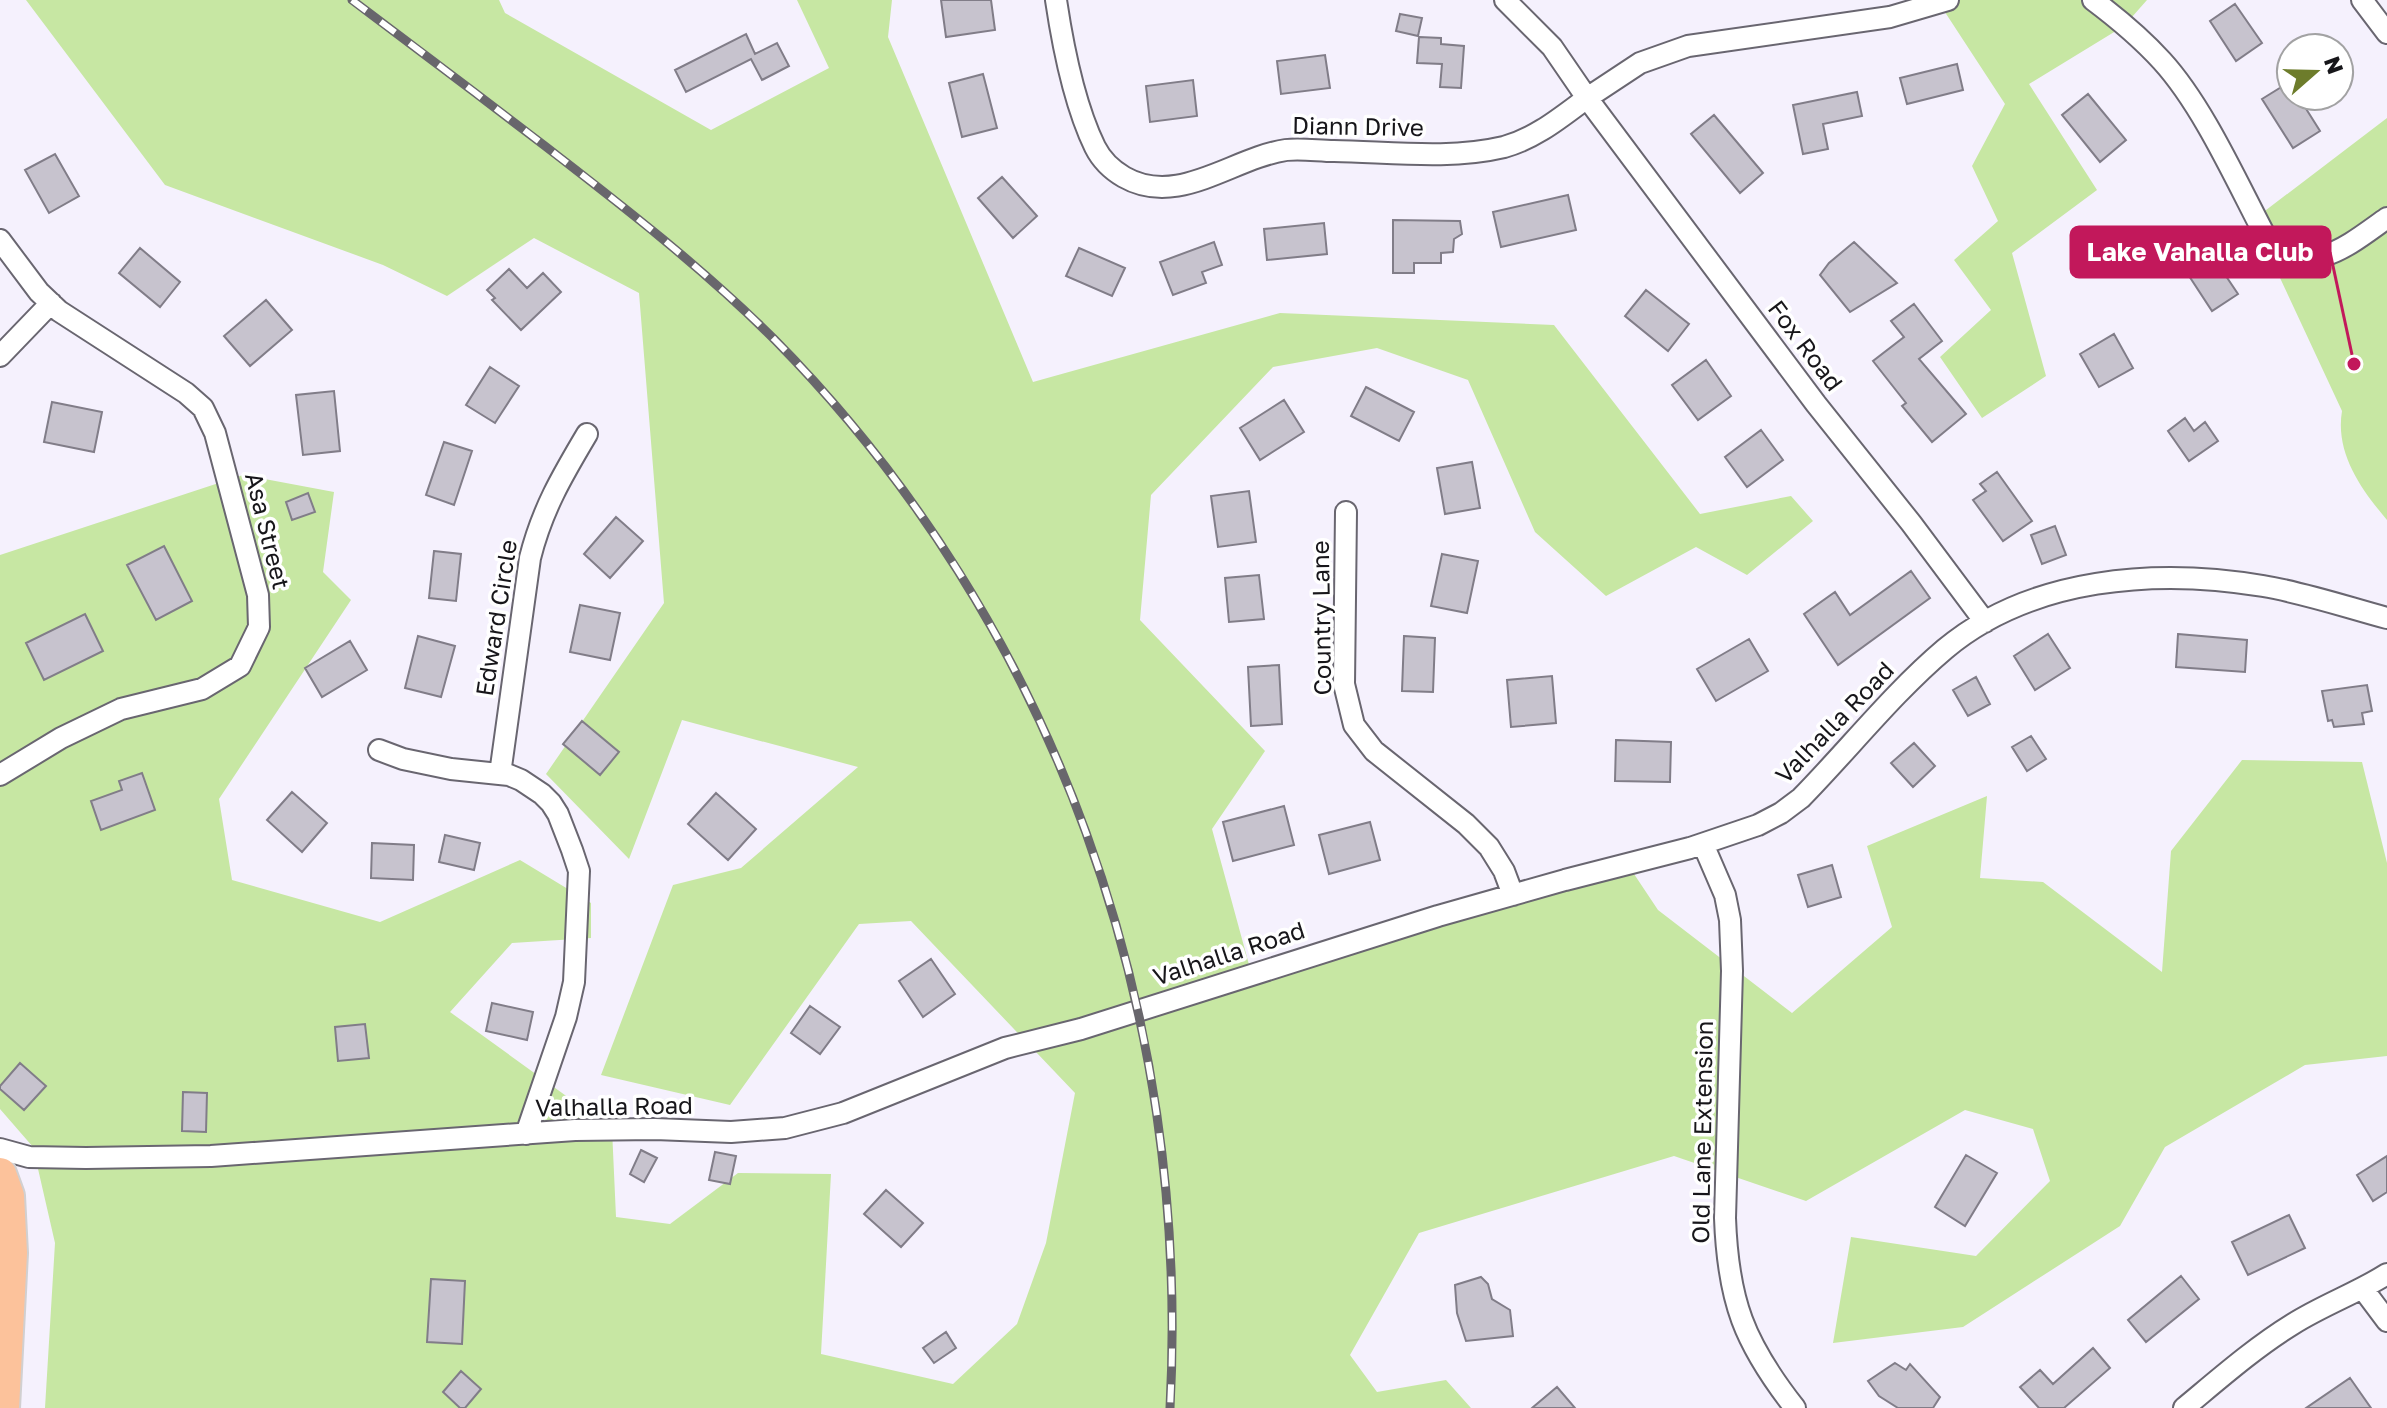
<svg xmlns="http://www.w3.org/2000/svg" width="2387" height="1408" font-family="'Golos Text',sans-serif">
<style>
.green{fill:#c7e7a3}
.building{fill:#c7c3ce;stroke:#817d88;stroke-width:2}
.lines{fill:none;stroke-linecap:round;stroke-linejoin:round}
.minor-casing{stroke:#696670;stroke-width:24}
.primary-casing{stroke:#d1d0d1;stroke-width:36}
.minor{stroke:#fff;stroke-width:20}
.primary{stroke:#fcc29b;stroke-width:32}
.rail-casing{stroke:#68666c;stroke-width:9}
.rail{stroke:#fff;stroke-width:6;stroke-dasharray:18;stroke-linecap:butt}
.labels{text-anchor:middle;stroke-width:7;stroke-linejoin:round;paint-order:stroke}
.street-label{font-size:24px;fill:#17161a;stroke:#fff}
.leader{fill:none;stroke:#c2185b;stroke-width:3}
.callout-dot{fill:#c2185b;stroke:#fff;stroke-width:3}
.callout{fill:#c2185b;stroke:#c2185b;stroke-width:3}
.callout-label{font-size:26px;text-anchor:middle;font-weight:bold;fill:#fff}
</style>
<rect width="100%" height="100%" fill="#f5f1fd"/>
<path class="green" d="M26,0h473l6,13 206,117 118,-62 -32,-68h95l-4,37 145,345 247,-69 274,12 146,189 91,-18 22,25 -66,54 -51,-28 -90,49 -71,-64 -67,-152 -91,-32 -104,19 -122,128 -11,125 125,131 -53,78 39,143 381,-101 26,39 134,103 100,-86 -25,-81 120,-50 -7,82 63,4 119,90 9,-121 71,-91 120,2 25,101v193l-82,9 -140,82 -45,79 -157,101 -130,16 18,-106 125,19 74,-75 -17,-52 -68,-19 -159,91 -132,-45 -255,77 -69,122 27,37 69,-12 25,28h-1426l10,-165 -22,-96 -33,-38v-554l243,-80 91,17 -11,80 28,28 -132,199 13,81 148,42 140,-62 71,43v35l-79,5 -62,69 162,117 4,88 54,7 68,-51 93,1 -10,180 132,30 64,-60 29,-81 29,-150 -164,-172 -52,3 -129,181 -129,-30 72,-190 68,-17 117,-101 -176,-47 -53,139 -83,-85 118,-171 -25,-310 -105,-55 -87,58 -64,-31 -218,-80z
M1930,0h217l-23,26 -95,58 68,106 -85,63 34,123 -64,42 -42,-61 51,-47 -37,-50 44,-39 -26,-55 33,-62 -66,-101z
M2387,118v402c-26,-31 -52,-67 -45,-109l-89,-191z"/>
<path class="building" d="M941,0h50l4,30 -49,7z
M2235,4l27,39 -26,18 -26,-40z
M1400,14l22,4 -4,18 -22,-5z
M746,34l9,20 22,-11 12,23 -27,14 -11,-21 -65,33 -11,-22z
M1419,37l22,1v6l23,2 -3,42 -21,-1 2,-23 -25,-1z
M1325,55l5,33 -49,6 -4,-33z
M1957,64l6,26 -56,14 -7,-26z
M983,74l14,54 -35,9 -13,-54z
M1193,80l4,36 -47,6 -4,-36z
M2291,81v15h7l22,35 -27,17 -31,-49z
M1857,92l5,24 -39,8 5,25 -25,5 -10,-49z
M2088,94l38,46 -26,22 -38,-47z
M1714,115l49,58 -23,20 -49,-59z
M55,154l24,42 -30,17 -24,-43z
M1002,177l35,39 -24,22 -35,-40z
M1568,195l8,35 -75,17 -8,-35z
M1393,220l67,1 2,13 -8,5 -1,13 -12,1v10h-27v10h-21z
M1324,223l3,31 -60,6 -3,-31z
M2199,236l39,58 -26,17 -38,-58z
M1214,242l8,23 -20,7 4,11 -33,12 -13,-33z
M1854,242l43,41 -47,29 -30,-37 9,-12z
M140,248l40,34 -20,25 -41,-34z
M1079,248l46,20 -13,28 -46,-20z
M509,269l18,19 16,-15 18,19 -40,38 -29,-30 3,-2 -8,-8z
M1646,290l43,34 -21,27 -43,-35z
M266,300l26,30 -42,36 -26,-30z
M1914,304l28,37 -23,18 47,55 -34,28 -30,-36 4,-3 -33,-42 31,-24 -13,-16z
M2114,334l19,34 -34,19 -19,-33z
M1706,360l25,36 -33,24 -26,-35z
M490,367l29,19 -24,37 -29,-18z
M1366,387l48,25 -15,29 -48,-25z
M334,391l6,60 -37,4 -7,-60z
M1284,400l20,32 -44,28 -20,-32z
M52,402l50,10 -8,40 -50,-10z
M2185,418l9,13 11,-9 13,19 -29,20 -21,-30z
M1761,430l22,30 -36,27 -22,-30z
M444,442l28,9 -18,54 -28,-10z
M1472,462l8,46 -35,6 -8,-46z
M1997,472l35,49 -29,20 -30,-41 13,-9 -6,-7z
M1249,491l7,51 -38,5 -7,-51z
M308,493l7,19 -23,8 -6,-18z
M616,517l27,24 -33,37 -26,-24z
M2055,526l11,29 -24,9 -11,-29z
M164,546l28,55 -36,19 -29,-55z
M434,551l27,3 -5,47 -27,-3z
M1442,554l36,7 -11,52 -36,-7z
M1911,571l19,27 -92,67 -34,-51 31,-22 15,23z
M1259,575l5,44 -35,3 -4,-44z
M580,605l40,8 -10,47 -40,-8z
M85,614l18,37 -59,29 -18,-37z
M2048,634l22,34 -35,22 -21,-34z
M2178,634l69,6 -2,32 -69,-5z
M418,636l37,10 -14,51 -36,-9z
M1404,636l31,2 -2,54 -31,-1z
M1749,639l19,32 -52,30 -19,-32z
M350,641l17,29 -45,27 -17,-29z
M1279,665l3,59 -31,2 -3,-59z
M1552,676l4,47 -45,4 -4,-47z
M1976,677l14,27 -22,12 -15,-26z
M2367,685l5,26 -10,2 2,11 -30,3 -2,-7 -4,1 -6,-30z
M582,721l37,31 -19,23 -37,-31z
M2031,736l15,23 -19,12 -15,-24z
M1616,740l55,2 -1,40 -55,-1z
M1914,743l21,23 -22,21 -22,-24z
M142,773l13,37 -54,20 -10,-29 31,-11 -3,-9z
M292,792l35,31 -25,29 -35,-32z
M716,793l40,36 -28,31 -40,-36z
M1284,806l10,39 -61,16 -10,-39z
M1370,822l10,38 -51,14 -10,-39z
M445,835l35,8 -6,27 -35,-8z
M372,843l42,2 -1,35 -42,-2z
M1832,865l9,32 -33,10 -10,-32z
M931,959l24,35 -32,23 -24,-36z
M492,1003l41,9 -6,28 -41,-9z
M810,1006l30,21 -20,27 -29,-21z
M365,1024l4,34 -31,3 -3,-34z
M20,1063l26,23 -22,24 -24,-21v-3z
M183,1092l24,1 -1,39 -24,-1z
M641,1150l16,8 -13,24 -14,-8z
M715,1152l21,4 -6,28 -21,-4z
M1966,1155l31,18 -32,53 -30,-19z
M2387,1156v36l-14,9 -16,-26z
M886,1190l37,33 -22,24 -37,-33z
M2289,1215l16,33 -57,27 -16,-33z
M2181,1276l18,23 -53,43 -18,-22z
M1481,1277l7,7 4,15 18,11 3,26 -47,5 -9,-28 -2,-28z
M431,1279l34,2 -3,63 -35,-2z
M946,1332l10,16 -22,15 -11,-15z
M2093,1348l17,20 -46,40h-25l-19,-21 20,-17 13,14z
M1895,1363l11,7 4,-6 30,33 -7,11h-35l-19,-12 -11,-15z
M461,1371l20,18 -16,19h-5l-17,-16z
M2350,1378l21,30h-65z
M1557,1387l18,21h-43z"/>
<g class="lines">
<defs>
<path id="minor" d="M1056,0c7,47 18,104 39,147 6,12 17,23 29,30 54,31 108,-19 162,-27 15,-2 33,1 48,1 56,1 115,9 170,-4 32,-9 56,-29 83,-49l-35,-51 -47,-47
M1948,0l-58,17 -202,29 -48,17 -53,35 229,306 95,119 74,99
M2093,0c24,18 48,38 69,61 42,46 76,124 106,180 42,39 82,3 119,-23
M2362,0l25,33
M0,240l39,52 20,19 127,82 17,15 12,25 43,162 1,32 -19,39 -38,23 -81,20 -60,29 -61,37
M0,356l51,-53
M1346,512l-2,172 10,41 20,26 92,73 23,23 15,24 9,24
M379,750l24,9 48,10 58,6 12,5 21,14 9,9 7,11 14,36 7,21 -5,111 -8,35 -40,117
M500,774l30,-216c12,-48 32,-82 57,-124
M1703,844l22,51 5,25 2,51 -7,247c3,83 19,125 70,190
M0,1149l29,8 57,1 125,-2 364,-26 80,-1 76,3 54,-4 58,-15 162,-65 76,-19 357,-113 127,-36 125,-32 68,-23 23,-12 20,-15c48,-49 92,-105 144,-149 86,-72 212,-81 318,-63 42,7 83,21 124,32
M2363,1289l24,32
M2184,1408c35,-29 70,-60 109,-84 30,-19 64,-31 94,-50"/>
<path id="primary" d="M0,1174l8,22 3,57 -8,155"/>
</defs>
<use href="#minor" class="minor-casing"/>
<use href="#primary" class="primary-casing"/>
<use href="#minor" class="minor"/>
<use href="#primary" class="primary"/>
<defs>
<path id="rail" d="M352,0c64,48 129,97 193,146 79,61 159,123 230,194 281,285 416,671 395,1068"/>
</defs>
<use href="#rail" class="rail-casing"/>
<use href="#rail" class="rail"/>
</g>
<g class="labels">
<g class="street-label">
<text transform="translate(1358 127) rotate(1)" y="8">Diann Drive</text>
<text transform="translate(1805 346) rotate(53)" y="8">Fox Road</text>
<text transform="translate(267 531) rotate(76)" y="8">Asa Street</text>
<text transform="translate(497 618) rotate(-81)" y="8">Edward Circle</text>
<text transform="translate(1322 618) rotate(-91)" y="8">Country Lane</text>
<text transform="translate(1835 723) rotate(-46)" y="8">Valhalla Road</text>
<text transform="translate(1229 954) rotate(-18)" y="8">Valhalla Road</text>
<text transform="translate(614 1107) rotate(-1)" y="8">Valhalla Road</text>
<text transform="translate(1703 1132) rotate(-89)" y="8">Old Lane Extension</text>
</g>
</g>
<path class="leader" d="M2354 364L2330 252"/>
<circle class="callout-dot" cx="2354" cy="364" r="8"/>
<rect class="callout" x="2071" y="227" width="259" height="50" rx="8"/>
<g class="callout-label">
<text x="2200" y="261">Lake Vahalla Club</text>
</g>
<g transform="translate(2315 72) rotate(70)"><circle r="38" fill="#ffffff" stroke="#a2a2a3" stroke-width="2"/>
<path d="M0-6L14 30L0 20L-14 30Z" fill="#6d7c2b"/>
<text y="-12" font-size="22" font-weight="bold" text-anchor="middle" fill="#17161a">N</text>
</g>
</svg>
